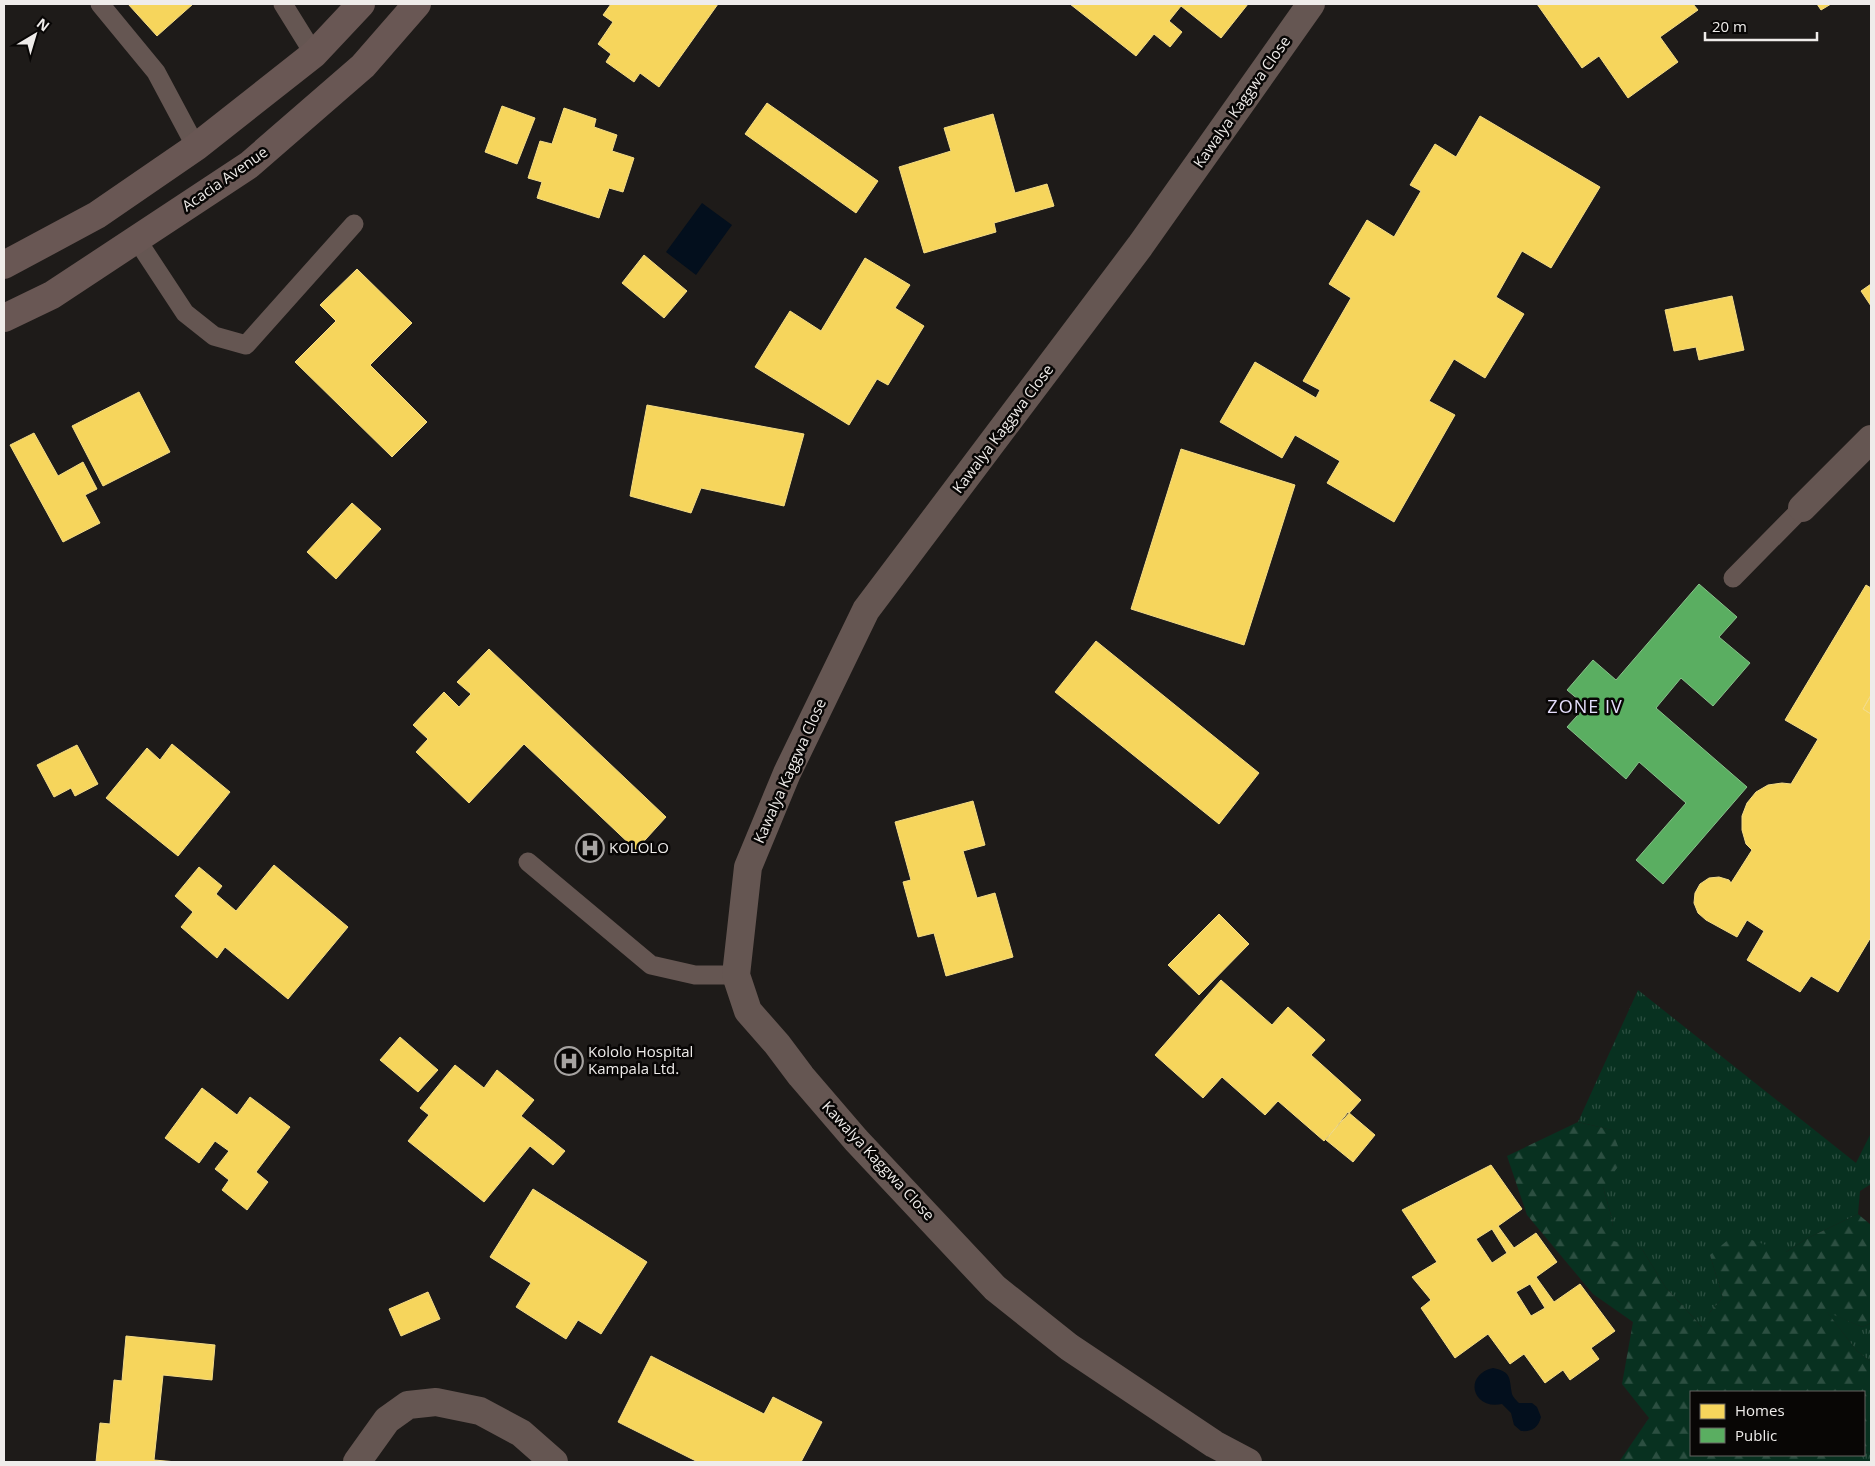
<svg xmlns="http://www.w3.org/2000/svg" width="1875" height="1466" font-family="'Open Sans',sans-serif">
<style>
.grass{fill:url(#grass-tufts)}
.forest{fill:url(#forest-firs)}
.water{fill:#030f1d}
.homes{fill:#f6d55c;stroke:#f4dc87;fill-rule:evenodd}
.public{fill:#5aae61;stroke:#87c18a}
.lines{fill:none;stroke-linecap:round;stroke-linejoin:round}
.lane{stroke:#655652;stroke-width:19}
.street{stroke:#655652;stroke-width:28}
.secondary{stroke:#695754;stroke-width:28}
.labels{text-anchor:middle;stroke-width:5;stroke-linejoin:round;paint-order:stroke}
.street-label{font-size:15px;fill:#efecea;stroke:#080605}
.poi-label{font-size:15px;fill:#efecea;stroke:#080605;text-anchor:start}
.quarter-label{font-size:18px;letter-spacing:1px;fill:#e5defc;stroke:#080605}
</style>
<defs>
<pattern id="grass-tufts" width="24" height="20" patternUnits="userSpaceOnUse" patternTransform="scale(1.25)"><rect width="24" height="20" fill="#083120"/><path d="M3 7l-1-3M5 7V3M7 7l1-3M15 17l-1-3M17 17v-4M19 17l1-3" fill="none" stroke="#2c4f41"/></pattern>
<pattern id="forest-firs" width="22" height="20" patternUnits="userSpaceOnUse" patternTransform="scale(1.25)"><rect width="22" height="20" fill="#083120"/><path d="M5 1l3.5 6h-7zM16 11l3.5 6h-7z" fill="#2c4f41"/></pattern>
</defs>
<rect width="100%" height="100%" fill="#1e1b19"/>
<path class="grass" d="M1638,990l218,173 15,-30v51l-11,7 -2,23 -50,24 -22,14 -76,3 13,43 -13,14 -7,16 -37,-40 -24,-39 -33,-8 4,-19 -10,-35 9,-57 -34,-8z
M1826,1311l36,16 9,-4v39l-14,-11z
M1864,1452l7,1v9h-28v-7h21z"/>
<path class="forest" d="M1578,1122l34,8 11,30 -20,27 10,35 -3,18 32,9 24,39 36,39 8,-15 13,-14 -13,-43 25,-21 51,18 22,-14 50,-24 13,11v98l-9,4 -35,-15 30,39 14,11v91l-7,-1v-60h-173v63h152v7h-224l30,-44 -27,-34 11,-62 -40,-28 -66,-79 -20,-59z"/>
<path class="water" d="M702,203l30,22 -36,50 -30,-23z
M1493,1368c19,4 16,10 19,26 1,3 5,7 7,9h13l5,4 4,10c-3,11 -9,15 -20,14l-7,-6 -3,-12 -9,-9c-30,6 -39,-29 -9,-36z"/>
<path class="homes" d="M128,4h65l-36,32z
M611,4h107l-59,83 -19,-14 -6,9 -28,-20 5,-8 -13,-10 15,-22 -10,-7z
M1070,4h178l-27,34 -40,-32 -12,15 13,11 -12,15 -16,-13 -18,22z
M1537,4h156l5,6 -38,27 18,25 -50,36 -29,-42 -17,12z
M1817,4h14l-10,6z
M767,103l111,78 -22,32 -111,-79z
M502,106l33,12 -18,46 -32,-12z
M564,108l32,11 -2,8 23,8 -5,16 22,7 -11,34 -14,-4 -10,30 -62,-20 5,-16 -14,-4 12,-37 12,3z
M993,114l22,79 32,-9 7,22 -60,17 2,9 -72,21 -25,-86 52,-16 -7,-23z
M1480,116l120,71 -49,81 -29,-17 -26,46 28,17 -39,64 -31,-19 -25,42 26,14 -61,107 -67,-39 13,-22 -45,-26 -13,23 -62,-36 35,-60 61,36 4,-8 -17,-9 48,-83 -22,-14 38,-64 27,17 27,-46 -11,-6 25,-41 21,13z
M644,255l43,36 -23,27 -42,-35z
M865,258l45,27 -15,23 29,18 -36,59 -11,-6 -28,46 -94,-58 35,-56 31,20z
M357,269l55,54 -42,42 57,57 -35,35 -97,-95 41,-41 -16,-16z
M1871,284v22l-10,-15z
M1732,296l12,54 -45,10 -3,-13 -22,4 -9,-41z
M139,392l31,60 -67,34 -31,-60z
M647,405l157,29 -20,72 -83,-18 -10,25 -61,-17z
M34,433l24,43 25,-14 14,27 -12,6 15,28 -37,19 -53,-97z
M1181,449l114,36 -51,160 -113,-36z
M352,503l29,26 -45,50 -29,-27z
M1866,585l5,3v107l-8,14 8,5v223l-33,55 -27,-16 -11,16 -53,-32 17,-29 -17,-11 -10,17 -31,-17 -8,-7 -4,-10 1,-10 5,-9 9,-6 10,-1 10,3 2,3 21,-33 -6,-6 -4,-14v-14l5,-13 9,-11 12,-7 14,-2 9,1 27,-45 -33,-19z
M1096,641l163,132 -40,51 -164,-132z
M489,649l177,168 -30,33 -112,-106 -55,59 -53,-51 12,-13 -15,-14 31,-33 15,15 12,-13 -14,-12z
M1871,695v19l-8,-5z
M172,744l58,48 -52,64 -72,-58 41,-50 13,12z
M77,745l21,39 -23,12 -4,-8 -17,9 -17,-32z
M973,801l12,44 -22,6 14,47 18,-5 18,64 -67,19 -12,-43 -16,4 -15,-55 8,-2 -16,-58z
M274,865l74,62 -60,72 -63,-52 -8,11 -36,-31 12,-15 -18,-16 24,-29 23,19 -6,8 20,17z
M1219,914l30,30 -50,51 -31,-30z
M1221,980l51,45 16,-18 37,33 -14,15 50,45 -37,41 -46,-40 -13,14 -43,-38 -19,21 -48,-43z
M400,1037l38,33 -20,22 -38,-32z
M455,1065l29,23 13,-18 37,30 -13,16 44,35 -12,14 -23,-19 -46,56 -76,-61 21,-26 -9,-7z
M202,1088l35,27 13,-18 40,30 -34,45 12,10 -21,28 -25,-20 7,-10 -14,-11 14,-18 -14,-10 -16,22 -34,-25z
M1348,1112l27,23 -22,27 -27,-22z
M1491,1165l31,44 -24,17 16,22 22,-15 21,29 -21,15 18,25 26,-18 35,47 -24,17 8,11 -29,21 -7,-10 -18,13 -21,-29 -14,10 -22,-30 -33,24 -34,-50 10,-8 -19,-23 25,-15 -35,-52zM1492,1229l15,24 -15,10 -16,-24zM1530,1284l15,24 -14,8 -15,-24z
M533,1189l114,73 -46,72 -23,-14 -12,19 -50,-32 15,-24 -41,-26z
M428,1292l12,27 -39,17 -12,-27z
M126,1336l89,9 -3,35 -49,-5 -9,85 23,2h-81l4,-39 10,1 4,-44 8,1z
M651,1356l113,58 9,-17 49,25 -21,40h-103l-80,-40z"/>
<path class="public" d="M1699,584l38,33 -18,20 31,26 -37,43 -32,-28 -25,30 91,79 -84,97 -27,-24 50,-57 -47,-41 -13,17 -59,-52 19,-21 -19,-16 26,-30 23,20z"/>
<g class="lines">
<path class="lane" d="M100,4l56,68 40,75
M283,4l31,50
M137,240l48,73 29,23 32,9 108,-121
M1733,578l69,-70
M528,862l123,103 44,10h41"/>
<path class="street" d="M1802,508l69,-69
M357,1462l30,-42 21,-15 28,-3 44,9 41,22 33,29
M1248,1462l-34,-18 -145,-97 -74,-59 -139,-148 -55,-64 -24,-32 -29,-33 -12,-36 12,-108 39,-94 79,-163 274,-364 171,-242"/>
<path class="secondary" d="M4,265l93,-50 99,-68 118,-93 47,-50
M4,318l48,-23 197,-130 114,-99 54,-62"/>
</g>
<defs>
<symbol id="hospital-ring" viewBox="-11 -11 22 22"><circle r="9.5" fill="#080605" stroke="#a6a3a1" stroke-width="1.5"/><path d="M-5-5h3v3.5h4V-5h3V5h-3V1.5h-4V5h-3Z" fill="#a6a3a1"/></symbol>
</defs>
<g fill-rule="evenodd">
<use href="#hospital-ring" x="574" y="832" width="32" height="32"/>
<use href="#hospital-ring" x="553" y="1045" width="32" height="32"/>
</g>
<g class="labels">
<g class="street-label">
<text transform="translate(1242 102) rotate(-55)" y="5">Kawalya Kaggwa Close</text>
<text transform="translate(225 179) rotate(-35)" y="5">Acacia Avenue</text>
<text transform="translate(1003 429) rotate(-53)" y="5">Kawalya Kaggwa Close</text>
<text transform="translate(790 771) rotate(-66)" y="5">Kawalya Kaggwa Close</text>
<text transform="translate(878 1161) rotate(47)" y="5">Kawalya Kaggwa Close</text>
</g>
<g class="poi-label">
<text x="609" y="853">KOLOLO</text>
<text x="588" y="1057">Kololo Hospital<tspan x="588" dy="17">Kampala Ltd.</tspan></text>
</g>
<g class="quarter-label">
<text x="1585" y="713">ZONE IV</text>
</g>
</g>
<rect width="1875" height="1466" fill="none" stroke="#efecea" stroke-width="10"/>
<rect x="1690" y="1391" width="175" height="65" fill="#080605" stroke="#646261"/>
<rect x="1700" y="1404" width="25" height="15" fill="#f6d55c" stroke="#646261"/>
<text x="1735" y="1416" font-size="15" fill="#efecea">Homes</text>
<rect x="1700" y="1428" width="25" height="15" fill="#5aae61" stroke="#646261"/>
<text x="1735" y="1441" font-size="15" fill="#efecea">Public</text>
<g transform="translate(35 35) rotate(38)" stroke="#080605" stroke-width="4" paint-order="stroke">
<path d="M0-4L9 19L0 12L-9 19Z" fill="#efecea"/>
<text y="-8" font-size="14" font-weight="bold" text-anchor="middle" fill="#efecea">N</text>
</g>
<path d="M1705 32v8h112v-8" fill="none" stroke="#efecea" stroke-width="2.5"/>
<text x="1712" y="32" font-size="15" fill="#efecea" stroke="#080605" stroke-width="4" paint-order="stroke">20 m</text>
</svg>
